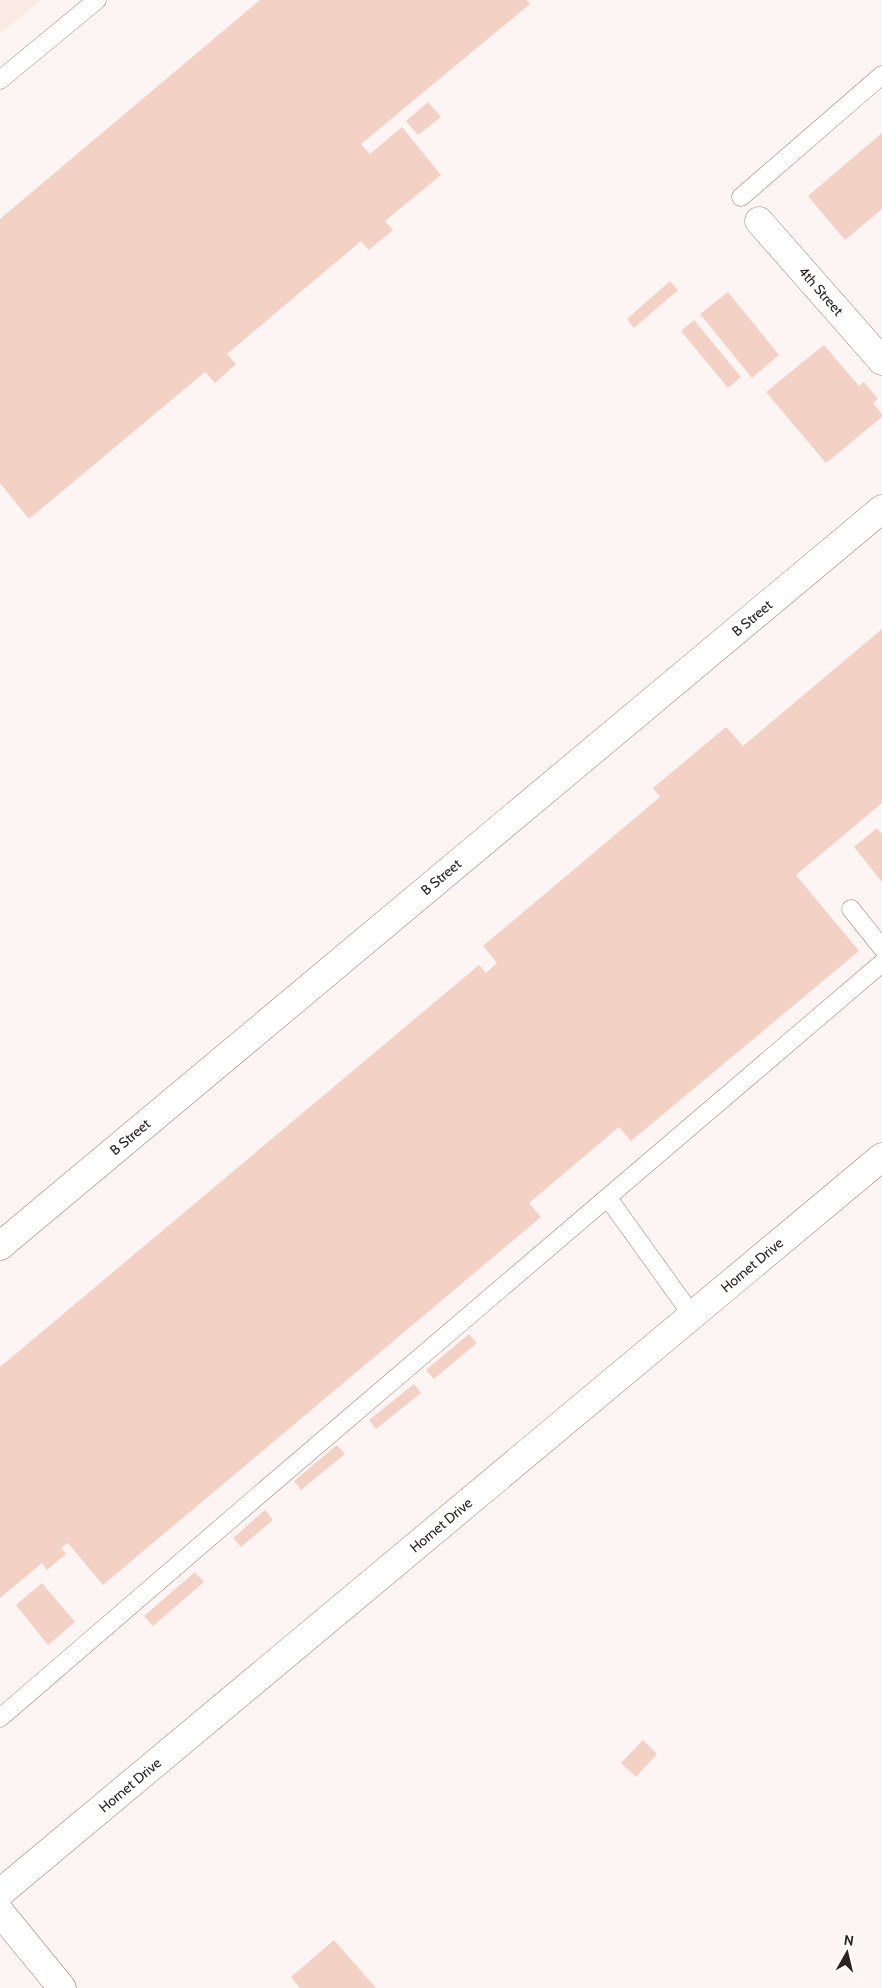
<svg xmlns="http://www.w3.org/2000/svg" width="882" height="1988" font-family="Cabin,sans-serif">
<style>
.built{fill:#fbeae3}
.building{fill:#f3d1c4}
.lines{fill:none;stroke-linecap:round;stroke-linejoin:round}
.lane-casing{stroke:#9e8074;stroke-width:19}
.street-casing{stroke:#9e8074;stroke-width:29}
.secondary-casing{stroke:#9e8074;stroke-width:29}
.lane{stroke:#fff;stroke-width:18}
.street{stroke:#fff;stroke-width:28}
.secondary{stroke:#fff;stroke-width:28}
.labels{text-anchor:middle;stroke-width:4;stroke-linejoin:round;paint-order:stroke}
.street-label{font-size:14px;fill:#2e221d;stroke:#fff}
</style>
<rect width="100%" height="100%" fill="#fcf5f3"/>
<path class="built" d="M0,0h41l-41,34z"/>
<path class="building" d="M260,0h267l3,4 -169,140 9,10 32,-27 39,48 -56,46 8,9 -24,20 -8,-9 -134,113 9,10 -21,19 -10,-11 -176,147 -29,-36v-264z
M428,102l13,15 -23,18 -12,-14z
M882,133v76l-37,31 -37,-44z
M670,281l8,9 -44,38 -7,-9z
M728,292l51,63 -27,23 -52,-64z
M694,320l47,57 -13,11 -47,-57z
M824,345l35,41 5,-4 14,17 -5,4 9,11v3l-56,46 -60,-71z
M882,629v174l-86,72 63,76 -228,190 -12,-14 -90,76 12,14 -438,368 -35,-42 -7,5 5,6 -19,16 -5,-7 -42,35v-231l479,-402 7,8 11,-10 -14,-17 177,-149 -7,-9 73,-61 17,19z
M877,828l5,6v48l-28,-35z
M469,1334l8,9 -43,36 -8,-9z
M414,1384l7,9 -45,36 -7,-9z
M337,1445l8,9 -44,36 -7,-9z
M265,1510l8,10 -32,27 -8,-9z
M195,1572l9,10 -51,44 -9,-10z
M42,1583l33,39 -27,23 -32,-40z
M643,1740l14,14 -21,23 -15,-14z
M334,1940l42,48h-76l-9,-11z"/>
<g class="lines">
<defs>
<path id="lane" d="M0,80l97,-80
M741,197l141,-122
M851,909l31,39
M608,1198l84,117
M0,1718l267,-230 615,-525"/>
<path id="street" d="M759,221l123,140
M0,1246l882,-737
M0,1912l62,76"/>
<path id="secondary" d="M0,1893l882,-736"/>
</defs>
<use href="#lane" class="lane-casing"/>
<use href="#street" class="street-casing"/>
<use href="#secondary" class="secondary-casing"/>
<use href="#lane" class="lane"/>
<use href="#street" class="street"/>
<use href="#secondary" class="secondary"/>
</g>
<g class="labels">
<g class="street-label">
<text transform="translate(821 291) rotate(49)" y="5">4th Street</text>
<text transform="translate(752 618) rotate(-40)" y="5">B Street</text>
<text transform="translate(441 877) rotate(-40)" y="5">B Street</text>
<text transform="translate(130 1137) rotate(-40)" y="5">B Street</text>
<text transform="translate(752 1265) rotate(-40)" y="5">Hornet Drive</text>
<text transform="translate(441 1525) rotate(-40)" y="5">Hornet Drive</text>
<text transform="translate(130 1785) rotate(-40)" y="5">Hornet Drive</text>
</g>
</g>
<g transform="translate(847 1953) rotate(8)" stroke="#ffffff" stroke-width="4" paint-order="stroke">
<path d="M0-4L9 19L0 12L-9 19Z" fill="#2e221d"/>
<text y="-8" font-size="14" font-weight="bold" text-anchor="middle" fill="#2e221d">N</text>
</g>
</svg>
